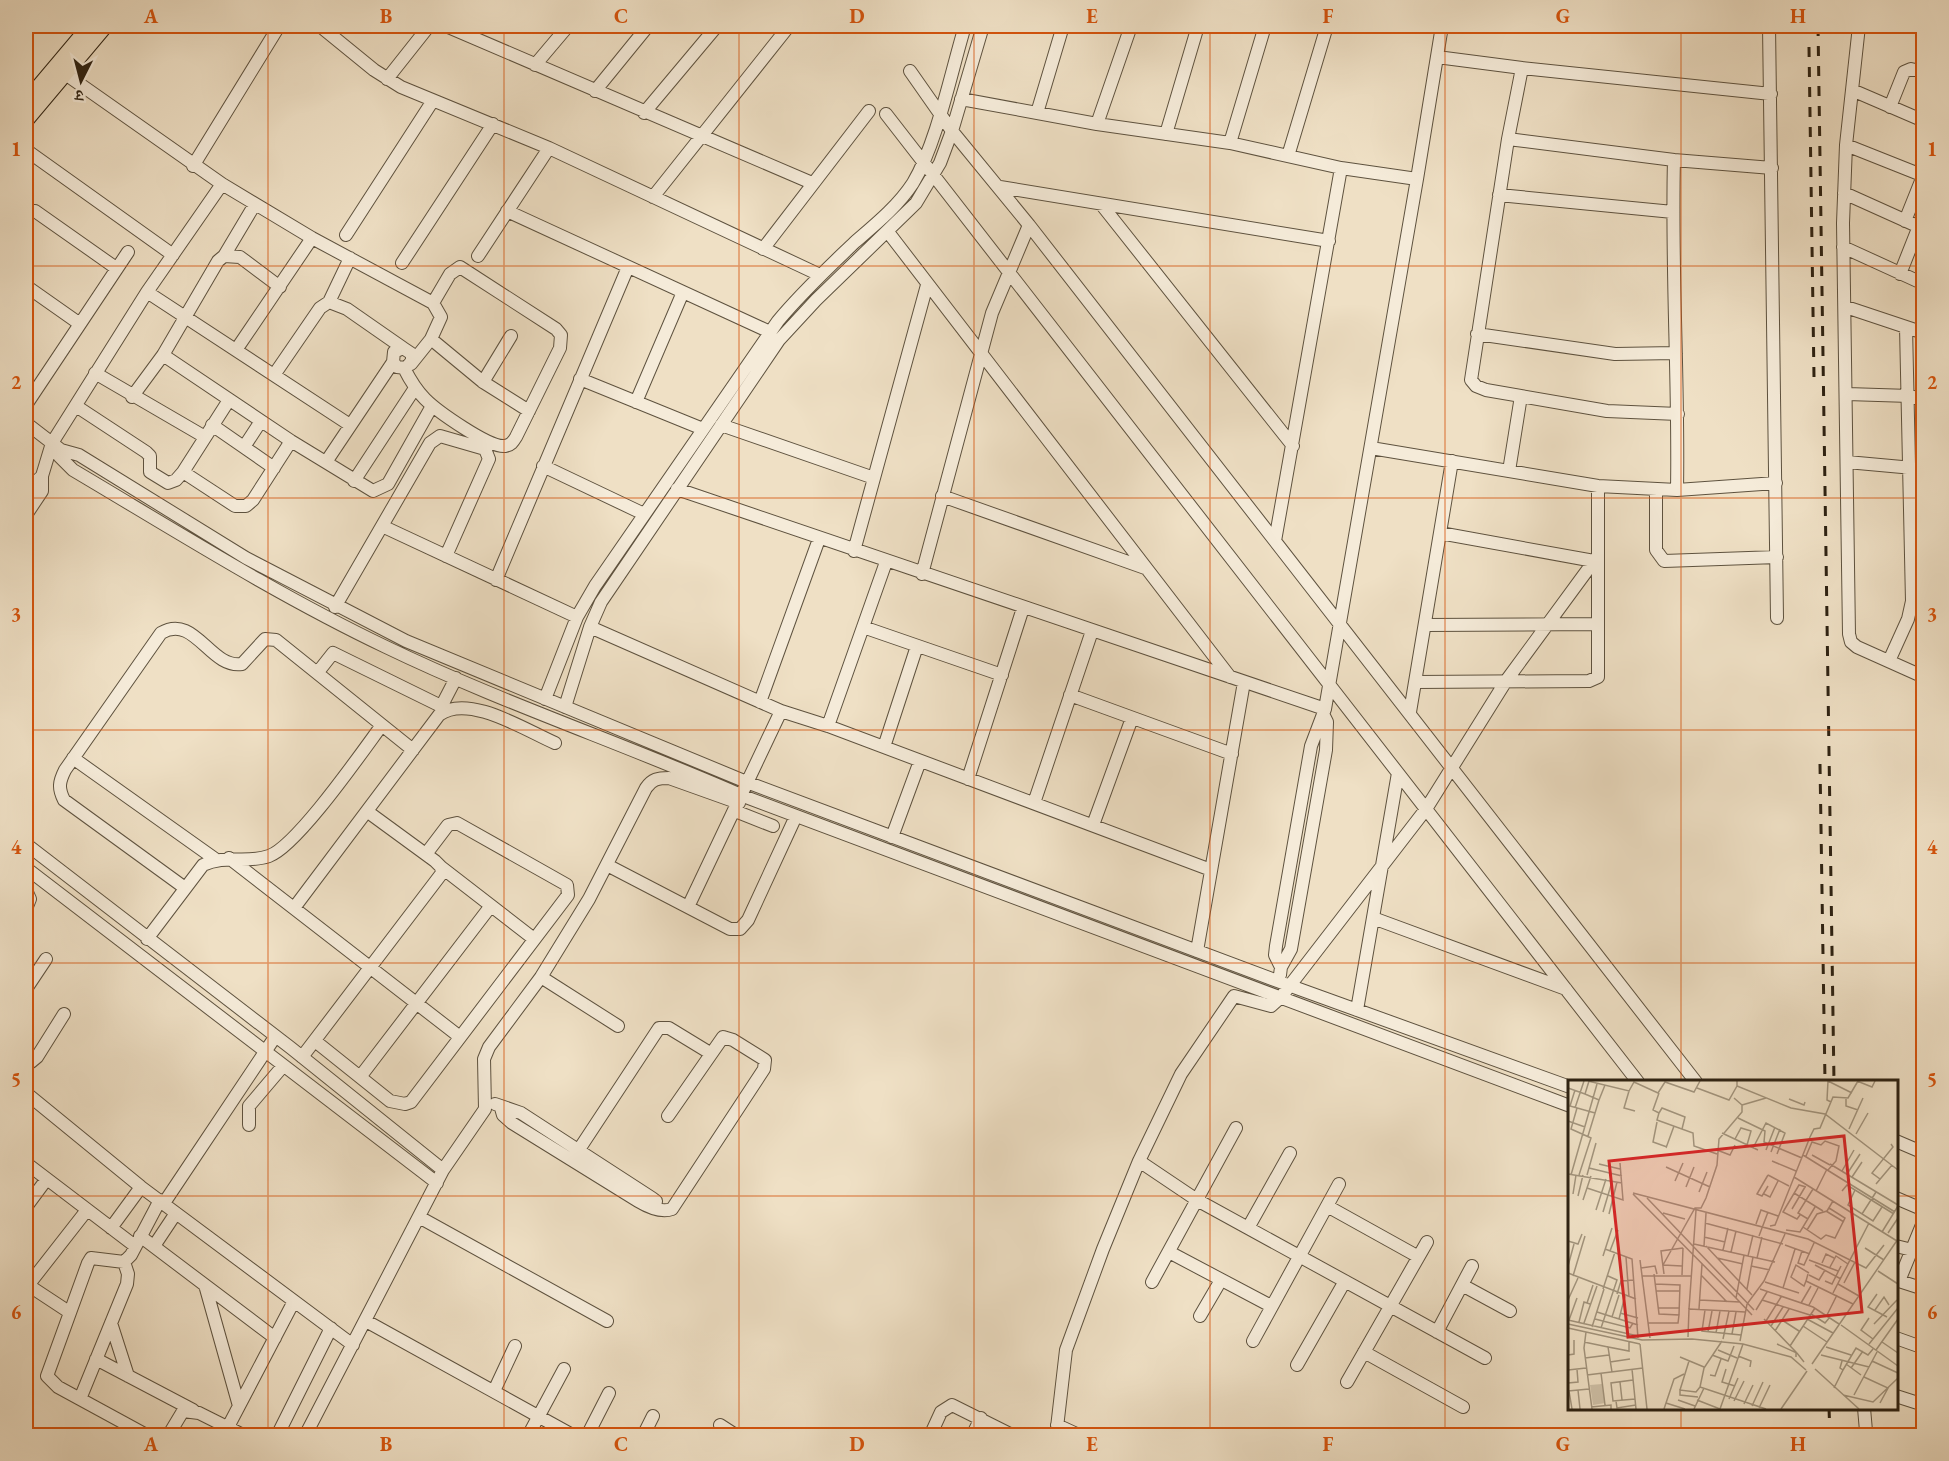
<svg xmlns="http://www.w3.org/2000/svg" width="1949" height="1461" font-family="'EB Garamond','Noto Serif Devanagari',serif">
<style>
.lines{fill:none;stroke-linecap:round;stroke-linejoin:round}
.minor-casing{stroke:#5e523f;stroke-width:14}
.major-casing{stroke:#2e2212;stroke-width:17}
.minor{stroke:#f5ebd9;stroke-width:12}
.major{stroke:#efe0c5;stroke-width:15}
.rail{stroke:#2e2212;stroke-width:3;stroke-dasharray:10 10;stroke-linecap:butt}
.grid{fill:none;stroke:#d5540d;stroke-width:1.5;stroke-opacity:0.55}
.inset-road{fill:none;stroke:#a2947d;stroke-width:1.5}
.view{fill:#d62828;fill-opacity:0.15;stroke:#d62828;stroke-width:3}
.inset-edge{fill:none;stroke:#2e2212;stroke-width:3}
.neatline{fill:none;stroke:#d5540d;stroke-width:2}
.grid-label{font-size:20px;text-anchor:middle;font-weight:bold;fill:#d5540d}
</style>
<rect width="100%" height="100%" fill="#efe0c5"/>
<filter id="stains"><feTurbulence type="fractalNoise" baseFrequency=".00333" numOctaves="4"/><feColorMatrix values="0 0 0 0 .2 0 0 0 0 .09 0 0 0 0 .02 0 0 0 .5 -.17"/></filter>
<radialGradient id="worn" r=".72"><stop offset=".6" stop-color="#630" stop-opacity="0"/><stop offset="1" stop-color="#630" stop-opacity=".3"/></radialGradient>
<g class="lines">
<defs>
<path id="minor" d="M320,26l54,44 27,17 148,61 271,127
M446,26l366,157
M813,26h1
M1769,26l8,592
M1859,26l-13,119 -3,78 6,411 2,8 6,5 67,30
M1437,57l85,11
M535,65l33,-39
M910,71l42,60 77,94 -37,88 -70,261
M64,73l158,111 90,54 121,65 8,14 -10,22 -20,25
M387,79l42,-53
M1852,90l72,31
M595,91l53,-65
M961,99l136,25 34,-98
M1890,107l14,-35 7,-3 13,3
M644,113l73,-87
M1037,113l26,-87
M886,114l752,968
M1097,124l133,19 111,25 76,11 25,-153
M1166,134l32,-108
M1508,139l-37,241 5,6 10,4 121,21 71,3
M1230,143l35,-117
M1846,145l78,31
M26,150l147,105
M1288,156l39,-130
M1674,160l98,8
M193,166l86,-140
M1000,187l329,54
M1844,193l80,36
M1499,195l174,17
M653,197l136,-171
M1101,204l192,242
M35,211l81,57
M507,211l263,121
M1905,221l18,-45
M1029,225l667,857
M888,232l342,445
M346,235l86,-133
M1843,247l81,37
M763,249l106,-138
M224,256l31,-52
M478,256l71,-108
M402,263l91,-139
M1900,274l19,-48
M26,286l54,38
M147,292l203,133
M329,302l21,-44
M1846,307l78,26
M1477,334l138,20 61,-1
M431,339l52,43 46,29
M236,350l76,-112
M163,355l128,86 82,50 15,-7 44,-78
M404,368c6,12 12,22 21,31 12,12 64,49 80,47 6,-1 8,-4 11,-9l44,-89 1,-13 -5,-6 -96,-62 -10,7 -17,29
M95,373l110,64
M274,375l46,-67 9,-6 18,7 56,39
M580,379l123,50
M483,382l28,-46
M1847,394l63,2 14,4
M132,397l31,-42 55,-94 6,-5 16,1 40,30
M636,402l47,-110
M26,405l102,-153
M76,406l70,46 4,4v16l18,11 8,-3 7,-8 46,-72
M26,423l35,27 18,5 167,103 160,83 343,142 539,202 282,102
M212,425l62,43
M721,425l153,53
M244,447l17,-26
M1371,448l227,38 79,4 99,-7
M61,450l-2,6 14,14c103,61 204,125 313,177 116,56 239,97 357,149l827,310
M326,462l67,-100 1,-10 9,-4 9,6v7l-6,7 -9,-1 -4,-5
M1847,462l77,7
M543,466l101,48
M1509,471l12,-75
M183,472l52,34h11l7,-6 38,-59
M354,481l61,-93
M677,489l648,220
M1656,489v61l8,11 113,-4
M1677,490c2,-110 -6,-220 -3,-330l-166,-21 14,-71 249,26
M26,491l16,-15
M942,496l203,72
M26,515l16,-24v-15l10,-33 95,-151 75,-108
M382,526l195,91
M1440,533l154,28
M1911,533l13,1
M1275,541l66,-373
M854,551l73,-266
M496,580l132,-313
M335,607l95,-164 10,-7 45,13 4,10 -43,97
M1425,625l173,-1
M590,627l191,84 47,15 383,144
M863,627l139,48
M1889,661l19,-42 4,-18 -6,-274
M318,672l15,-19 114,56
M1416,682l173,-1 9,-4v-191
M1070,695l162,59
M545,699l32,-82 18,-31 183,-265c24,-29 50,-53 77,-79 21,-18 43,-36 58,-59 24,-40 38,-111 52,-157
M760,702l59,-163
M441,707l15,-29
M565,707l25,-80 11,-25 178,-262 37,-40 100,-97 24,-40 12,-32 31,-105
M1410,712l42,-251
M828,726l58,-164
M884,747l33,-101
M73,758l142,101
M968,779l55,-171
M1034,803l58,-172
M735,811l38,15
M1093,825l39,-107
M892,837l28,-76
M26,844l265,204 152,122
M229,858l231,179
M607,865l123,64h10l8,-9 48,-104
M441,867l93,72
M26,868l411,315
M185,888l-121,-88c-6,-12 -5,-18 1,-30l96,-137c34,-20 49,36 81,31l23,-25 11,1 137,110
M26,890l4,9 -4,10
M688,907l93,-196
M294,908l145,-193c29,-22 86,15 116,28
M1373,918l193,71
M147,939l56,-74c22,-11 44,-1 66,-9 28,-10 93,-104 113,-131
M1197,951l47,-269
M1281,967l-6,-12 1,-9 35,-200 14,-37 92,-530
M1280,975l1,-8 10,-18 35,-199 1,-28 -3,-6
M541,977l77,49
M26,989l20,-30
M1357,1010l41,-237
M315,1041l75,60 15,3 6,-2 157,-207 -1,-10 -110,-62 -9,2 -22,29
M302,1057l140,-184 -1,-6 -6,-6 -67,-49
M26,1062h5l6,-5 27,-43
M360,1077l130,-170
M26,1093l115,94 212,158
M495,1104l26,9 131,85 4,3 -1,6
M501,1108l2,7 9,8 126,78c10,6 23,12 34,8l92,-140 1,-9 -32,-20 -10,-3 -55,79
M249,1125v-19l34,-40
M1896,1141l28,12
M578,1151l81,-123h10l41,25
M1139,1161l58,39 288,158
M26,1163l109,83
M1896,1198l28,12
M164,1203l111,-166
M1327,1206l90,50
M26,1207l20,-27
M419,1217l188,104
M111,1228l30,-41
M1248,1228l42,-75
M140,1236l135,102
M154,1246l22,-33
M1896,1246l16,4
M1169,1252l102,54
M1896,1280l28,9
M1899,1281l25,-61
M1152,1282l84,-154
M28,1285l41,27
M205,1285l34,121
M1462,1285l48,26
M26,1288l61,-78
M1200,1316l21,-36
M366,1321l208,115
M111,1323l17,53
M1437,1332l35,-66
M1896,1338l28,10
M1253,1341l86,-157
M1364,1352l99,55
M96,1359l97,51
M1297,1365l48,-84
M1347,1382l80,-140
M494,1391l21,-45
M1896,1396l28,9
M80,1399l47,-115 1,-10 -4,-12
M1864,1408l2,23
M720,1425l17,11
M1057,1425l24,11
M228,1427l66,-126
M148,1436l-90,-49 -11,-11 41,-113 3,-5 33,4 7,-7 29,-55
M168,1436l15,-25 16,2 46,23
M277,1436l54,-108
M305,1436l138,-266 42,-61 -1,-50 5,-12 52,-70 48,-78 57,-111c6,-9 12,-10 23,-10l70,25
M528,1436l36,-67
M587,1436l22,-43
M643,1436l10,-20
M930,1436l11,-24 11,-7 62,31
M972,1436l9,-18
M1056,1436l10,-86 37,-101 36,-88 42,-87 53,-78 37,10 10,-9 145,-188 80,-128 91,-124"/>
<path id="major" d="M26,102l64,-76
M26,120l79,-94"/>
</defs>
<use href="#minor" class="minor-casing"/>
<use href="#major" class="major-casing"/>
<use href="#minor" class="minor"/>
<use href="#major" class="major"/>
<path class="rail" d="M1818,26l16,1056
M1809,47l5,330
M1820,764l5,318
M1829,1408l1,28"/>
</g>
<path class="grid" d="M268,26v1410M504,26v1410M739,26v1410M974,26v1410M1210,26v1410M1445,26v1410M1681,26v1056M26,266h1898M26,498h1898M26,730h1898M26,963h1898M26,1196h1544M1896,1196h28M1681,1408v28"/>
<g transform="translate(1568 1080)">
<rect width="330" height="330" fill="#efe0c5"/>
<path d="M34,304l3,19 -12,2 -3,-20z" fill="#cec0a7"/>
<path class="inset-road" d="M20,1l41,10 5,-9 24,11 7,-11 29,10 6,-11M169,1v5l54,22 34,6 73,56M260,1l24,12M260,1l-1,19 4,2M289,1l15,6 3,-6M0,8l17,6 4,-13M129,8l32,12 8,-14M7,10l-5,16 25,7M61,11l-5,17 11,3M91,13l-6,17 6,3 -2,7 36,13 1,13 23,8M17,14l14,6 6,-15M221,19l15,6 1,-3M278,19v7l12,4M174,25l24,-7M7,28l9,-27M9,28l-6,21 20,9 -12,37M91,33l3,-5 23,9 -3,12M170,38l27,13 -1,11 38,16M0,41l17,6M89,42l-4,20 14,5M281,49l14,-31M154,53l36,17M288,54l12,-21M20,56l11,-36M167,59l6,-11 10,3 -4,14M98,68l8,-22M185,68l13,-25 19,10 -8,21M149,70l13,5 5,-10M198,70l9,-23M203,72l9,-23M235,75l92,57M244,75l18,10M238,76l6,-14 9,3 4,-4 14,5 -3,15 -8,9M204,81l24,10M31,84l21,5M262,84l68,41M98,87l44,20M21,88l33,8M274,91l12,-21M0,94l54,9M279,94l13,-20M3,95l26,-91M19,95l9,-32M200,95l21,11M226,97l103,64M284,97l10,-15M312,99l-8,-6 21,-26 -2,-3M107,101l8,-18M308,104l16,-19M200,106l-6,10 -5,-2 11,-19M118,107l8,-20M19,108l36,12 -3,-37M287,110l-7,15 25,16 9,-14M248,111l11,-22M274,111l5,-6 47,29M131,112l8,-20M65,113l175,46 58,29 18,-23M226,113l29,18M5,114l3,-19M65,114l103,104M196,114l6,3 8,-16M10,116l5,-21M79,118l107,112M15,120l8,-24M224,129l13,-22M28,130l10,-31M258,131l18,11M35,132l8,-27M95,133l22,6M41,134l8,-32M294,134l14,-22M232,135l-3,4 -14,-7 16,-27 7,2M240,139l-10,-6 15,-24M137,143l78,21M188,144l5,-14 17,6M202,146l5,-1 35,-88 4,-8 6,-1 13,-31 15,1 10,-17M235,147l18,12 5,-4 9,3 10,-20 -16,-10M218,150l14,2 15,-25M239,150l10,-16 10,-3 6,-10M314,152l16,-26M320,153l10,-15M191,156l9,-24M136,157l21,5M0,161l10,3 4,-10M126,164l81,18M217,165l25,9M136,166l2,-33M138,166l46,49M297,168l19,12M37,169l27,10 6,79M155,170l5,-22M42,171l8,-21M234,171l-4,12 6,2 10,-22M163,172l5,-21M176,175l-8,43 16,17M35,176l9,-28M180,176l5,-21M58,177l3,40M149,178l26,6M189,178l5,-21M72,180l10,78M241,180l29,11M254,183l4,-9 8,4M95,185l32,-57h6l5,-10 11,-33 2,-26 23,-27v-7l-8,-7M95,185l19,1M247,185l26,14M0,186l6,-22M183,186l19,4M262,187l6,-11 12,8M73,188l14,-2 2,8M310,191l20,13M0,193l68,26M96,194l-3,-23 22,-3M240,194l-2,7 47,23M114,195l1,-27M133,195l26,27M241,195l10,5 6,-10M5,196l12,-40M74,196h50M238,201l-2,5 -13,-9 5,-12 13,8M257,201l7,3 9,-18M197,202l34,11M276,203l11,-21M87,204l25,1 -1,30M270,204l21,12M215,208l12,-39M35,209l12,-37M179,209l6,-32M192,209l53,18 26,17M88,211h24M265,213l36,-70M49,214l4,-13 13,-1M309,214l-9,13 19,10M0,220l10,-22M131,220l41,2M194,220l48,15M19,223l6,-18M233,223l10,-17M241,225l9,-17M90,228h21M121,229l7,-99M131,229l3,-45M137,230l-3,21 39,4M188,230l11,-18M307,230l9,-13 5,8M29,232l41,13M52,233l18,5M243,234l14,9 5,-6M259,235l10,-20M44,237l7,-22M301,238l-8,12 12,9M27,239l35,9 3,-5M51,239l6,-23M196,239l32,33v5M239,239l26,14M0,240l70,16M1,240l8,-22M214,240l17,11M198,241l15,-24M11,242l5,-20 6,2M16,243l13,-37M80,243h30l1,-8 -20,-1 -5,-40M0,244l74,16 50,-1 51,5 48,13 15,13M306,244l23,-24M273,245l57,41M203,246l12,-19M235,246l24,16M24,247l12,-38M0,248l72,16M33,248l16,-48 -9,-4M207,251l14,-22M18,252l-2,16 8,61M140,252l4,-21M148,253l4,-22M164,254l4,-22M120,257l1,-28 40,2M155,259l6,-28 16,1M154,261l-18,27 -4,19 66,22M172,261l7,-37 17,-23 21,-47M16,262l24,5M314,262l16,11M72,264l7,65M209,264l20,9 7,9M301,264l29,-36M222,266l25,-38M258,267l25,8M150,270l19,8M308,270l22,-31M0,275l6,-1v-14M144,275l16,6 6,-15M253,275l48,12M170,276l13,5 -1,6M112,277l24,10M17,278l24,-3M304,281l26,12M42,282l20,-3M244,284l86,-125M278,284l15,11M283,288l12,-17M64,289l4,40M158,289l-4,13 13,4M247,289l44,40M0,290l18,-2M275,290l13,-22 12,7 5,-6M44,292l-4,-25 21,4v-9M33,293l4,32M19,295l56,-7M142,295l5,1 6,-17M296,297l24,11 -8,15M65,300l-22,3 2,18 22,-2M52,302l2,18M0,303l10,-1 -1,-13M266,308l9,-18 -3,-2 2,-7M10,310l2,19M112,310l9,-29M0,311l21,-2M1,311l3,18M275,315l30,7 25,-24M286,315l23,-43M130,317l-18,-2v-5l16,2 4,-5M161,319l9,-21M110,320l17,6M129,320l23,9 23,-65M48,321l1,7 19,-3M166,321l10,-20M98,323l19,6M176,324l9,-19M184,326l11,-24M23,327l20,-2v4M191,328l11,-23M96,329l10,-30 10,-5M126,329l10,-21M213,329l26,-38"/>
<path class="view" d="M276,56l18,176 -234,25 -19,-176z"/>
<rect width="330" height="330" class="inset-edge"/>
</g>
<rect width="1949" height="1461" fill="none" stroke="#efe0c5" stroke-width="66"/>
<g transform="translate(81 81) rotate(186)" stroke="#f5ebd9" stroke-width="4.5" paint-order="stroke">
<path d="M0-4.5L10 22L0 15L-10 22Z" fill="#2e2212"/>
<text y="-9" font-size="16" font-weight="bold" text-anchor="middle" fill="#2e2212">उ</text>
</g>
<rect x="33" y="33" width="1883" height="1395" class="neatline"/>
<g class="grid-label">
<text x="151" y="23">A</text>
<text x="386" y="23">B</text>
<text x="621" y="23">C</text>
<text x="857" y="23">D</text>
<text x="1092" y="23">E</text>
<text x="1328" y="23">F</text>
<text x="1563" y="23">G</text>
<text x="1798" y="23">H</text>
<text x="16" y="156">1</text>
<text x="1932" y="156">1</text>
<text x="16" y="389">2</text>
<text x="1932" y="389">2</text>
<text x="16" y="621">3</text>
<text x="1932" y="621">3</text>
<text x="16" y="854">4</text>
<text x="1932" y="854">4</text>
<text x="16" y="1086">5</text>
<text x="1932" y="1086">5</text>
<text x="16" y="1319">6</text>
<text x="1932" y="1319">6</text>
<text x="151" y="1451">A</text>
<text x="386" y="1451">B</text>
<text x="621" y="1451">C</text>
<text x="857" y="1451">D</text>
<text x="1092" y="1451">E</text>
<text x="1328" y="1451">F</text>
<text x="1563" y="1451">G</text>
<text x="1798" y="1451">H</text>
</g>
<rect width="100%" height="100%" filter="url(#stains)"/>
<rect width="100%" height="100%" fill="url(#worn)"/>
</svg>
